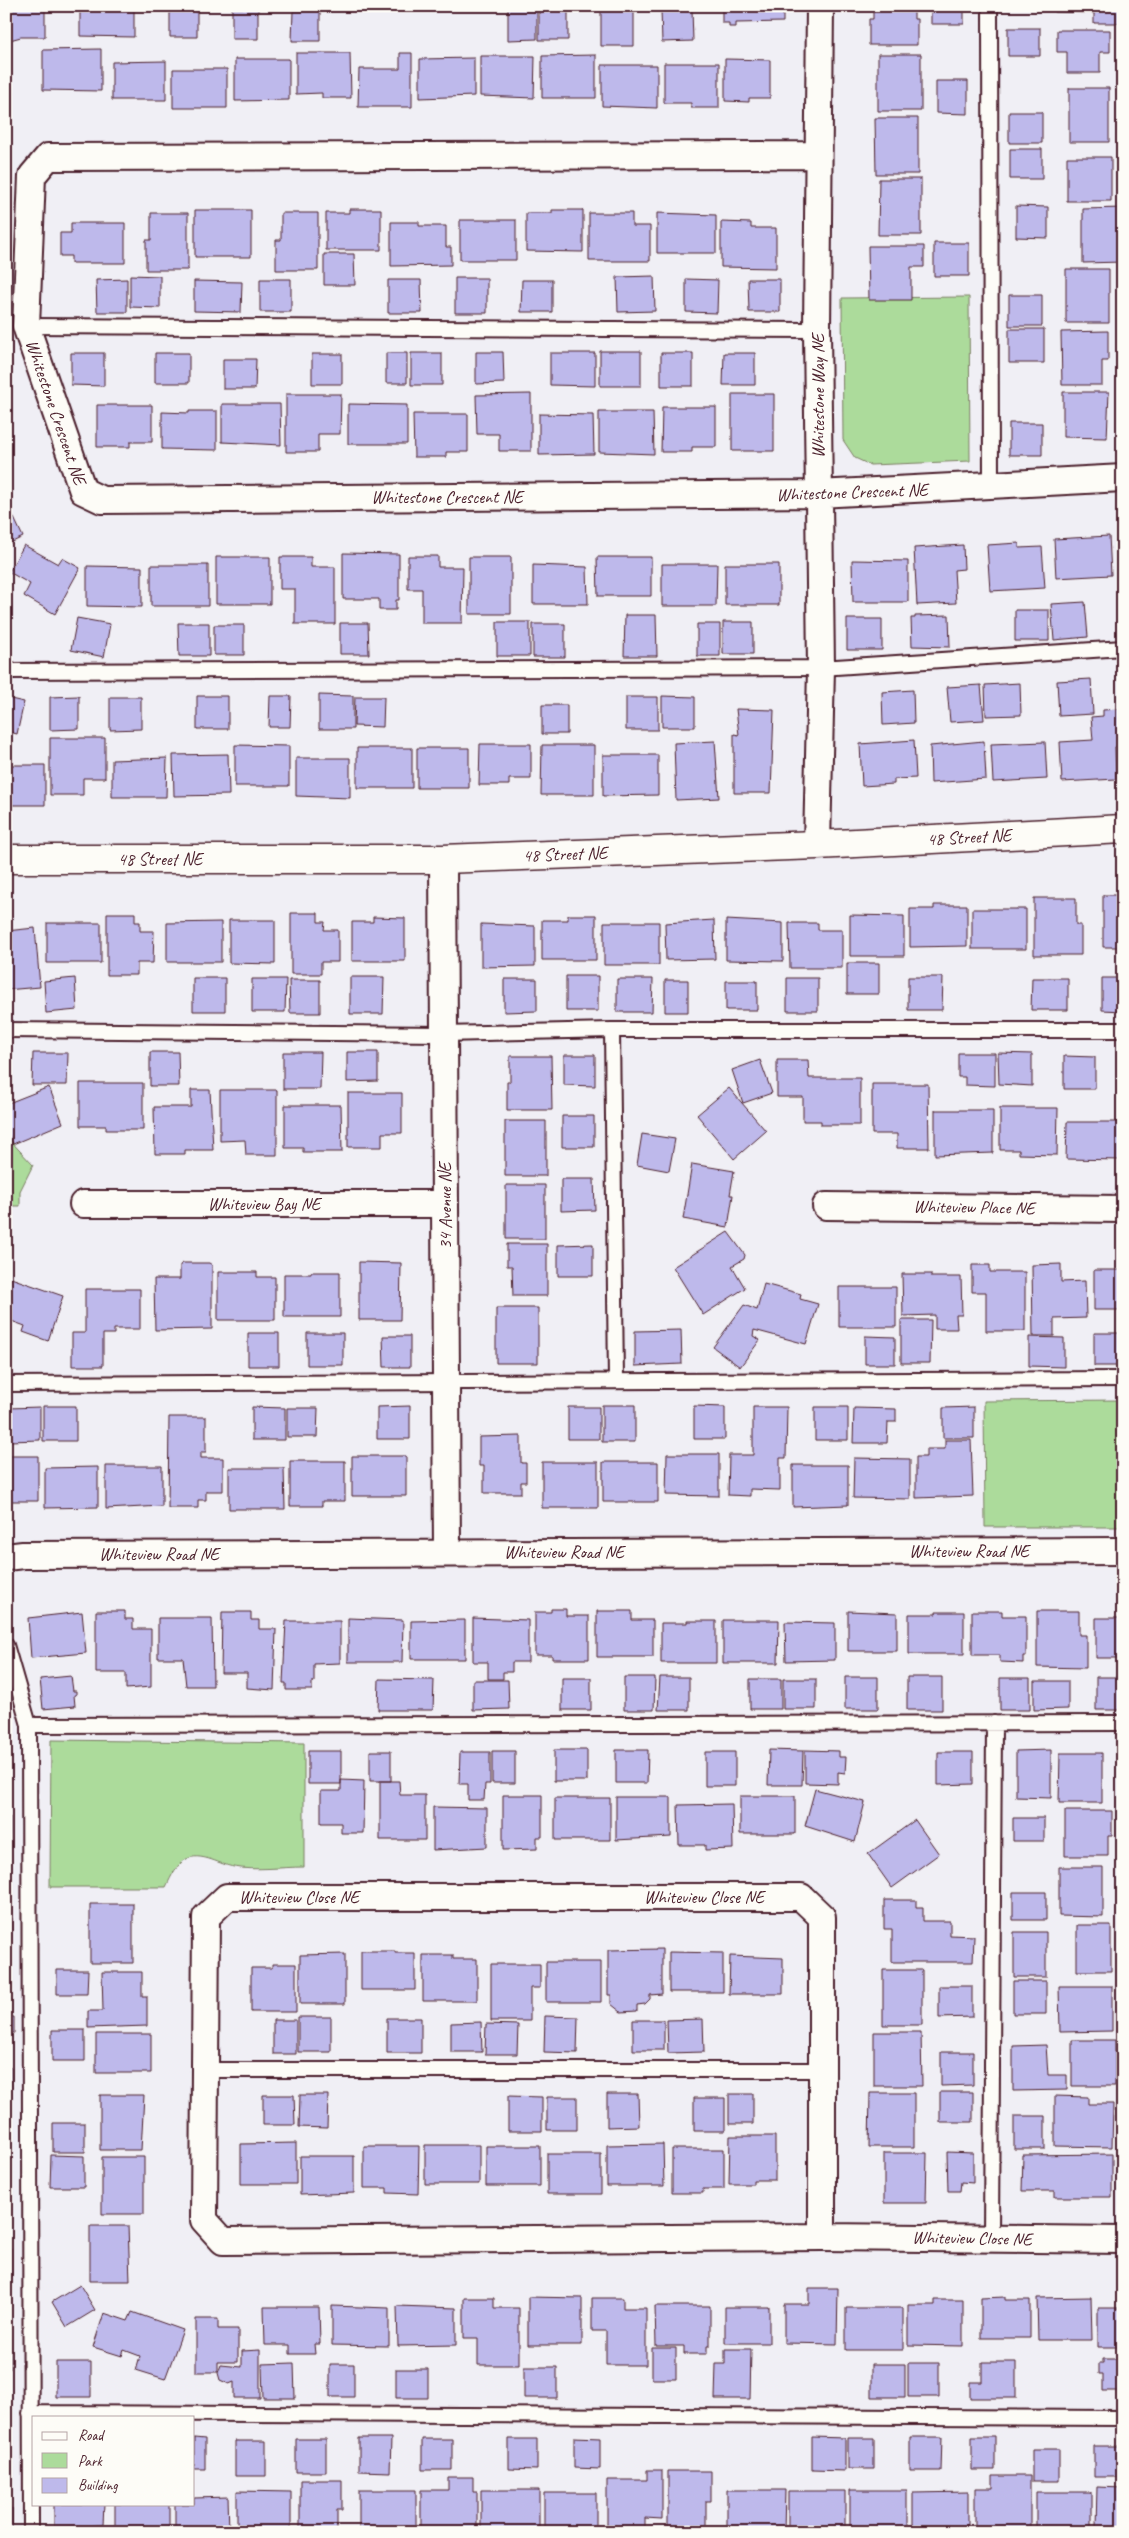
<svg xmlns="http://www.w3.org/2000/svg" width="1129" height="2538" font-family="Caveat,sans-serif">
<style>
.green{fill:#acdb9b;stroke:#7b7d63}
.building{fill:#beb9eb;stroke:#4a1f2b}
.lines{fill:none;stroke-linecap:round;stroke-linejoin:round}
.service-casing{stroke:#4a1f2b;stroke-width:18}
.minor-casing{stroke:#4a1f2b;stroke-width:30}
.tertiary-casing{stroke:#4a1f2b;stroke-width:31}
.service{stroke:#fdfcf7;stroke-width:14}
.minor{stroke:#fdfcf7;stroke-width:26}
.tertiary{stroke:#fdfcf7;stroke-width:28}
.labels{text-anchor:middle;stroke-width:4.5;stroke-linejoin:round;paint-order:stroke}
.street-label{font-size:18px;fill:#4a1f2b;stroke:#fdfcf7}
</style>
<rect width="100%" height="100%" fill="#f0eff5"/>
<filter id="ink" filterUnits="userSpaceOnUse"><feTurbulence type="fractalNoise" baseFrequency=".02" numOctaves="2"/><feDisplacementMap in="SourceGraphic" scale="10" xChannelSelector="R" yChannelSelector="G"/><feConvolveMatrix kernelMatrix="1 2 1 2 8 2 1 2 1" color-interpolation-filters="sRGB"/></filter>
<g filter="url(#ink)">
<path class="green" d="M969,297l1,164 -100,4 -15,-7 -12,-18 -1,-142z
M6,1136l27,29 -13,26v15h-14z
M1123,1400v127h-138l-1,-126z
M51,1740l253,3v124c-22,0 -48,4 -70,0 -13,-2 -31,-14 -45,-9 -12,4 -18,19 -23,29h-116z"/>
<path class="building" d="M873,6h41v13h3v26h-48v-26h4z
M931,6h33v18h-33z
M1055,6h68v17h-29v-10l-39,-1z
M15,7h30v30h-24l-15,4v-32z
M722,7h61v15l-47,1v4h-7v-4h-7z
M80,8l54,1v28l-54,-1z
M232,8h26v31h-26z
M508,8h29v31l-29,1z
M539,8h29v32h-29z
M170,10h27v27h-27z
M634,10v36h-33v-35z
M661,10h31l1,31 -31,1z
M293,11h27v30h-28z
M1008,28h32v28h-32z
M1057,30h53v22h-10v21h-33v-21h-10z
M101,49v42l-58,-1v-40z
M296,53h54l1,45h-29v-5l-26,1z
M400,53h12v54h-54l1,-38h41z
M878,54h43v57h-43z
M596,55v43h-54v-42z
M480,56h55l-1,42 -54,-2z
M474,58v38l-54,2v-39z
M235,59h54v41l-54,1z
M725,59l45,1v38h-21v4l-24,-1z
M166,61v39h-54v-38z
M664,63h55v45h-28v-5h-27z
M602,65h55v43l-55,-2z
M173,69h54v39h-54z
M936,81h32v33l-32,-1z
M6,83l7,11 -7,4z
M1069,88h40v54h-40z
M1009,112h33v31h-33z
M875,118h43v56h-42z
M1010,149h32v30h-32z
M1067,157h44v44h-44z
M879,179h42v56h-43z
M1016,206l32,1v31l-32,-1z
M1123,208v54l-40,1v-54z
M349,209h32v41h-55v-37h23z
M195,210h56v47h-56z
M552,210h31v42l-57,-1v-38h26z
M151,213h37v57h-42v-30h5z
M281,213h37v57h-42v-30h5z
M589,213h43v13h18v35h-61z
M657,213l59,2v38h-59z
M460,220h56v40h-56z
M391,222h28v4h27v21h5v18l-60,1z
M721,222l30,1v5h25v40l-55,-1z
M71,223h54v40h-54v-7h-11v-23h11z
M934,243h35v33h-35z
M868,246h56v21h-13v33h-42z
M324,254h30l1,31h-31z
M1066,269h43v54h-43z
M130,275l30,1v32l-30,-1z
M654,276l1,35 -37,1 -1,-35z
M455,278h32v35h-32z
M127,279v33h-30l-1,-32z
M260,279h31v33h-31z
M686,279l32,1 -1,33 -31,-1z
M748,279h32v33h-31z
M388,280h33l1,33h-34z
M522,280h30v32h-31z
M194,281l48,1 -1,30 -47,-1z
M1009,295h33v31h-33z
M1009,329h35v34h-35z
M1108,331v30h-6v24h-40l-1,-53z
M600,351h41v35h-41z
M476,352h27l1,31 -28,1z
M71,353h33v33l-33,-1z
M155,353h34v30h-34z
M386,353h21v30h-21z
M411,353h31v32h-31z
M550,353h45v33l-45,-1z
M661,353h32v33h-32z
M724,353h31v32h-32z
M312,354h30v30h-30z
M223,359h33l-1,30h-32z
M1063,392h46l-2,46 -44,-1z
M286,394h55l-1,40h-22v18h-32z
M531,394v57h-32v-17h-22l-1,-39z
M732,394h42v57h-42z
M222,404h58l1,41 -59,-3z
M348,404l59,1v39h-59z
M97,405h55v37h-22v5h-33z
M662,407h54v40h-24v5h-31z
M189,411h28v39l-55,-1v-37l27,1z
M599,412h54l1,42 -55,-2z
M413,414h55v38h-22v5h-32z
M539,414l54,1 1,39 -55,1z
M1009,423h33v32h-33z
M6,501l17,36 -17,8z
M1109,536l2,39 -55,3 -2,-39z
M1019,543v5l23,-1 3,41 -55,3 -3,-46z
M24,545l34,19 4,-6 18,10 -25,46 -31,-18 6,-12 -21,-12z
M963,545l1,24 -10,1 2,33 -39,2 -3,-57z
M343,553l56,1v46h-3v10h-17v-11h-36z
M408,556h30v11h25l-1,56h-40v-34h-14z
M216,557h54v47h-54z
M280,557h31v10h24v57h-40v-35h-15z
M469,557h42v57h-42z
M597,557h54v39h-53z
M852,560l56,1v41h-55z
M662,564h55l-1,42h-54z
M725,564h54v41h-54z
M151,565h57v41h-57z
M533,565l54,2 1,37h-55z
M87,566l55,1v40l-55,-1z
M1085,602l3,35 -34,3 -3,-36z
M1015,610h34v31h-34z
M625,615h31l1,41h-33z
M949,615l1,32 -38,-1 -1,-28h4v-2z
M77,618l33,6 -6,33 -33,-7z
M847,619h35v31h-35z
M497,622h33v34h-33z
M723,622h30v32h-30z
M178,623h31v33h-30z
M340,623h28l1,31h-29z
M533,624h32v33h-32z
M697,624h23v32h-23z
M214,625h30v30h-30z
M1091,679l2,35 -34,2 -2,-35z
M1020,683l1,32 -35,1 -1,-31z
M981,685l3,35 -34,2 -3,-35z
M913,690l1,33 -31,2 -1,-33z
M319,695l34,1v33h-34z
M79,696v33l-29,1v-33z
M197,696h31v33h-31z
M270,696h21l-1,31h-21z
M662,696l33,1v30h-33z
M110,697h31v32l-31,1z
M355,697h29l-1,30 -29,-1z
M626,697h32v33h-32z
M6,698l18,4 -7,32 -11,-3z
M542,705h25v29h-25z
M736,709l38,1 -3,83h-37v-59l5,1z
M1120,709l2,35 -7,3 1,32 -54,3 -2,-40 33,-2 -2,-23 12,-1v-6z
M50,738h55v40h-22v17h-33z
M914,740l2,38 -22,1v5l-32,2 -2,-42z
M715,741l4,57 -43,2 -2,-57z
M984,741l2,38 -55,4 -1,-37z
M1045,742l2,37 -54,3 -2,-38z
M480,744h51v35h-22v6h-30z
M235,745l54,1v40h-54z
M542,745h52v50h-53z
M357,748h55v40h-55z
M417,748h52v40h-52z
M228,754l1,41 -55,1 -1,-41z
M603,755h55v40l-55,1z
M167,758l-1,39h-54v-37z
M296,758h54v40l-54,-2z
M6,765h39v40h-39z
M1103,895h20v52h-20z
M1034,898h42v27h5v30h-47z
M934,905h33v41l-57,1v-38h24z
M972,909h54v40h-54z
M107,913h28v9h5v9h14l-1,32h-16v12h-30z
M291,913h27v9h7l-1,8h14v32h-17v12h-30z
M568,915h28v45h-54v-40h26z
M850,915l54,1v40h-54z
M373,917l32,1v43h-53v-39h21z
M229,920h46v44l-46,-1z
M714,920l1,39 -49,1 -1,-37z
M726,920l57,3v38l-57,-1z
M221,922v40h-54v-39z
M604,922h55v43h-55z
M47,923h54v40h-54z
M789,923h29v7h24v38h-52z
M481,924l54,2v40l-54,1z
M35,928l5,59 -34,3v-59z
M847,963h32v31h-32z
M566,976h32v35h-32z
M350,977h34l-1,37h-33z
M908,977h35l-1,33h-34z
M75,978l2,32 -31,3 -2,-32z
M193,978h32v33h-32z
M787,978h31v33h-31z
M1032,978h36v32h-37z
M1102,978h21v33l-21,-1z
M252,979h34l-1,33h-33z
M504,979h33v32l-33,1z
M617,979h36l-1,33h-35z
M289,980h31v33h-30z
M665,980h23v32h-23z
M726,981h31v29h-31z
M150,1052h28l1,34h-29z
M283,1052h38l-1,37h-37z
M347,1052h31v29l-31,1z
M33,1053h35l-1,32h-35z
M958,1053h37v33l-30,-1v-8h-7z
M998,1053l34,1v32l-33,-2z
M564,1055h31v31l-31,-1z
M510,1056h41l1,54h-45v-28h3z
M1064,1056l31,1v32h-31z
M760,1060l12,33 -29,10 -11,-33z
M777,1060h31l1,18h51v47h-39v-4h-18v-24h-26z
M80,1083h63v47h-37v-4h-26z
M872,1084h56l1,64h-32v-14h-25z
M49,1087l14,36 -50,21 -7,-16v-24z
M729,1088l37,43 -32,28 -37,-44z
M191,1090h19l3,60h-28v4h-30l-1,-47h37z
M220,1090h57v65h-31l-1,-15 -25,1z
M348,1093h54v40h-20v14h-34z
M285,1105h56l1,47h-39v-4h-18z
M1000,1108h58l-1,47 -38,-1v-4h-19z
M935,1110h58v43l-58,2z
M562,1116h32v31h-32z
M505,1121h41v55h-41z
M1067,1122h54v38l-55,-1z
M642,1134l33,5 -6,32 -32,-6z
M692,1164l42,7 -4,24h3l-5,32 -45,-8z
M561,1179h33l1,31 -34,1z
M506,1185h39v54h-39z
M728,1232l17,23 -1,4 -12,7 13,22 -42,27 -30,-48z
M507,1244h40v52h-34l-1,-30h-5z
M593,1244v32h-35v-31z
M359,1262l42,1 -1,57h-41z
M183,1263h26l3,2v64l-57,1 -1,-51h26v-14z
M1061,1264v18l24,-1 1,37 -32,1v17h-21l-1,-71z
M972,1265h18v7h35v59h-39v-39h-14z
M1094,1270h29v40h-29z
M218,1272h39v5h18v43h-57z
M311,1272h29v45h-56v-43h27z
M902,1274h29v3h30l1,38h-6l1,14h-22v-14l-32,1z
M11,1278l52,18 -15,45 -25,-9 2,-6 -19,-7v-29z
M764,1284l37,10 -1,5 18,5 -12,40 -52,-14 -1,6 7,4 -20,27 -27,-20 31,-42 13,5z
M839,1287h57v40h-57z
M85,1289h55v40h-26v5h-11v32h-31v-33h13z
M496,1308h42v55h-42z
M901,1320h30l-1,43h-29z
M681,1330l1,34 -47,2v-35z
M248,1333h31v33h-31z
M307,1333h36v32h-36z
M1094,1333h29v33h-29z
M383,1336h27v31h-26z
M865,1336l30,1v27h-30z
M1029,1337l35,1v29l-35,-1z
M602,1405h33v37h-33z
M43,1406h33v35h-33z
M410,1406v33h-33v-32z
M694,1406l31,1v32h-31z
M40,1407v33l-31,1v-33z
M252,1407l33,1v32h-33z
M568,1407h31v32h-31z
M753,1407h34l-1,51h-6v32l-30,-1v7l-22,-1 1,-40h24z
M815,1407h33v33h-33z
M974,1407v31h-31v-30z
M287,1408h31l-1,29h-30z
M854,1408l42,1v13h-8l-1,21h-34z
M169,1417h37v35h-5v6h22v33h-17v9h-8v8h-30z
M521,1436v27h5v19h-5v11h-37v-27h-5v-29z
M945,1440h26l2,56 -57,2v-41h10v-8h19z
M667,1454h52v42l-53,-1z
M6,1456h32v45h-31z
M352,1456h54v40h-54z
M854,1458l56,1v40l-57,-1z
M290,1461h55v40h-23v5h-32z
M542,1462h56v46h-56z
M603,1462h55v40h-55z
M793,1465h55v40l-55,2z
M106,1466h56v40l-56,3z
M98,1467v40l-53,1v-40z
M229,1468h55l1,41h-56z
M551,1609h15v7h23v43h-37v-4h-17v-43h16z
M96,1611h29v8h8v10h18v58l-25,2v-16h-30z
M597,1611h35v9h21v37h-56z
M848,1611l49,2v38h-49z
M972,1611h30v5h24v40h-3v7l-23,-1v-7h-28z
M1037,1611h42v24h7v33l-49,-1z
M82,1612l4,41 -55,5 -3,-40z
M222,1612h29v8h8v9h17l-2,61 -27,-2v-15h-26z
M936,1612h28v42h-55v-40h27z
M158,1618h54l1,68h-27l-3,-28h-25z
M348,1618l55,2 -1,42h-54z
M473,1618l55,2v42h-16v10h-9v7h-15v-17h-15z
M1096,1618h27v40h-27z
M465,1620v39h-54v-38z
M723,1620h56l-1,43h-55z
M286,1621h54v42l-26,1v18h-2v8h-26v-7h-3z
M687,1621h29v42h-55v-40h26z
M785,1622l50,1v37l-49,1z
M71,1676l2,15h3v4h-2l1,11 -32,3 -3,-30z
M624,1677h31l-1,33h-30z
M660,1677h29v33h-31z
M845,1677h33v32h-33z
M907,1677h35v33h-35z
M1096,1677h27v33h-27z
M562,1678h29v32h-29z
M1000,1678h30v32h-30z
M379,1679l55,1 -1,30h-55z
M750,1679h31v30h-31z
M783,1679h33v30h-33z
M473,1680h35l1,29 -36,1z
M1034,1681h34v28l-34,1z
M554,1750h33v31h-33z
M616,1750h32l-1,33h-31z
M769,1750l34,1 -1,34h-34z
M805,1750l34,1v6h7l-1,16 -7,-1v12l-33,-1z
M1051,1750v48l-35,-1v-46z
M308,1751h33v33h-33z
M370,1751h21v30h-21z
M492,1751h23v32h-23z
M460,1752h30v32h-5l-1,16h-16v-16h-9z
M705,1752h30v34h-30z
M938,1752h35v32l-35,1z
M1060,1753h42v50h-43z
M6,1777l3,34 -3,1z
M341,1780l23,1 -1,52h-22v-10h-20v-32h20z
M380,1781h19l1,14h25v45h-45z
M815,1789l50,13 -10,40 -50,-16z
M503,1795h39v42h-5v12l-34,1z
M740,1796h55v38h-55z
M616,1797h55v40l-55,3z
M555,1798h55v42h-55z
M732,1804l1,45 -28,1v-5h-26l-1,-40z
M433,1807l54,1v39l-54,3z
M1065,1811h47v25h-4v20h-43z
M6,1817h4v31h-4z
M1013,1818h31v23h-31z
M915,1820l24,34 -47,34 -24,-34z
M1059,1867h44v50l-44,-1z
M1013,1892h33v28h-33z
M884,1900h32v7h7v14h27v14l24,1 -1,26h-81v-33h-8z
M90,1904h43v59h-43z
M6,1907h5v31h-5z
M1077,1925h34v46h-34z
M1014,1932h32v45h-32z
M662,1949v45l-12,1v4l-5,5 -8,1v6l-16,1 -10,-8v-9h-3v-45z
M361,1951h34v2h20v37h-54z
M669,1952l54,1v39h-54z
M345,1954v50h-45v-49z
M423,1955h30v4h24v42h-54z
M730,1956l53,2v36h-54z
M546,1962h55v40h-55z
M272,1964h24v48h-45v-44h21z
M491,1964h49v24h-10v33h-39z
M57,1970h31l-1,24h-30z
M883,1970h39v55h-39z
M102,1972h40v24h5v30l-59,2v-17h15z
M1013,1981h33v33h-33z
M939,1986h33v31l-33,1z
M1059,1986h53v45l-52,1z
M545,2016l33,1 -1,36 -33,-1z
M6,2017h8v16h-8z
M298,2017h33v35h-33z
M387,2018h34v35h-34z
M703,2019l1,33 -36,1 -1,-33z
M273,2020h23v34h-23z
M633,2020h31v30h-31z
M481,2022l1,30h-31v-29z
M486,2024l32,1 -1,29h-32z
M52,2030h33v31h-33z
M874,2032h47l1,54h-48z
M96,2034h55v39h-55z
M1072,2040h43v46h-43z
M1046,2045l2,30h19v15l-54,1v-45z
M941,2052h32v33l-32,1z
M6,2067h5v31h-5z
M940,2092h33v30h-33z
M870,2093h44v54h-45z
M607,2094h31l1,32 -32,1z
M729,2094h24v30h-24z
M100,2095h44l-3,55h-41z
M263,2095h31l1,30h-32z
M300,2095h28l-1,33 -28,-1z
M508,2096l34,1v34h-34z
M1055,2096l33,1v7h25l-1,43 -57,-1z
M547,2097h30v33h-30z
M694,2098h31v33h-31z
M1014,2116h31v33h-31z
M53,2123h32v29h-32z
M6,2125h5v26h-5z
M730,2136h45v44h-22v4h-24z
M296,2143v41h-55v-40z
M663,2144l1,42h-57v-41z
M425,2145h54v39h-54z
M364,2146h55l-1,48 -31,-1v-5h-23z
M486,2146h54v40h-54z
M672,2149h52v40h-21v4h-31z
M947,2152l26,1v30l-12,-1 -1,9h-12z
M884,2153h43l-1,50h-42z
M547,2154h54v40h-54z
M1112,2154v43h-57v-6h-33l1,-36z
M51,2155l33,1v31h-34z
M300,2156h54v37l-54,2z
M102,2157h42v57h-42z
M90,2226h38l2,55h-40z
M6,2248h5v31h-5z
M80,2285l15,25 -28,17 -15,-25z
M809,2288h29l-1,56 -53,-1v-39h25z
M528,2297l54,1v47h-54z
M1005,2297v3h25v38h-49v-40z
M1091,2297l1,43h-54l-1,-42z
M464,2298h30v10h25v57h-41v-27h-14z
M592,2298h31v10h23v57h-40v-34h-14z
M935,2300h28v46l-55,-1v-40h27z
M332,2306l57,2v38l-57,-1z
M397,2306l59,2v37l-58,1z
M655,2306h55v40h-3v8h-23v-8h-28z
M264,2307h55l1,37h-6l1,10h-25v-9h-25z
M725,2307h44v36h-44z
M846,2308h57v42h-57z
M1098,2308h25v39h-25z
M132,2312l51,18 -18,49 -29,-9 4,-14 -16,-6 -2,6 -29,-9 11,-34 24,8z
M196,2319h22v10h20v33h-20v10h-22z
M6,2337h4v32h-4z
M652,2348h24v31h-24z
M725,2349h26l-1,50h-35l1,-35h9z
M260,2350v48h-26v-16l-5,2 -9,-4 -2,-7 3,-8 21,2v-16z
M1103,2359h20v32h-20v-17h-4v-11h4z
M56,2362h35v35h-35z
M982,2362h34v36h-46v-16h12z
M294,2363l1,35h-32l-1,-34z
M908,2363h31v34h-31z
M330,2364h24v33h-24z
M872,2364h33v33h-33z
M524,2367h33v31h-33z
M396,2369h32v29h-32z
M6,2432h6l-1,34h-5z
M574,2437l26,1v31l-26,-1z
M812,2437l33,1v33l-33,-1z
M910,2437h32l-1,34h-31z
M972,2437h23v33h-23z
M194,2438l11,1v30h-11z
M359,2438h32l-1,34 -31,-1z
M848,2438h26v31h-26z
M296,2439h30v33h-30z
M422,2439h30v31h-30z
M509,2439h28v31l-28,-1z
M235,2441h31v35h-31z
M1094,2446h29v31h-29z
M1032,2449h27v32h-27z
M647,2470h15v49l-17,-1v14h-38v-52h40z
M668,2471h43v30h-5v26h-38z
M993,2476h37v52h-22v4h-33v-44h18z
M448,2477h25v15h4v37l-56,-1v-38h27z
M300,2480h42v30h-5v22h-37z
M1097,2487l26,1v39h-27z
M359,2490h57v40h-57z
M481,2490h58v40h-58z
M727,2490h58l-1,41 -57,-1z
M850,2490h57v40h-57z
M237,2491l54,1v40h-54z
M788,2491h57v41h-34v-4h-23z
M968,2492v35h-23v5h-32v-39z
M1036,2492h55v38h-55z
M544,2493h52v39h-52z
M228,2497l1,35h-54v-28h19v-6z
M54,2504h50l-1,21 -49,2z
M115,2504h54v23h-23v4h-15v-4h-16z
M6,2509h6v23h-6z"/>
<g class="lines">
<defs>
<path id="service" d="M990,6l1,480
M26,326l791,4
M6,671l815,-3 302,-20
M6,1030l438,4 168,-4h511
M612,1030l4,351
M6,1384l1117,-5
M6,1645l23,80 2,807
M29,1725l1094,-2
M205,2070h618
M991,2238l3,-515
M30,2413l1093,5"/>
<path id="minor" d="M818,155l-770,2 -16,19 -6,150 57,165 19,9 716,-6 305,-16
M817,845l4,-177 -4,-338 3,-324
M443,859l4,694
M83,1204h362
M826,1206l297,3
M6,1557l17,-2 1100,-4
M822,2237v-320l-21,-20h-574l-21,20 -2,303 19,21 599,-4 301,3"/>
<path id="tertiary" d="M6,859h437l374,-14 306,-16"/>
</defs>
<use href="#service" class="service-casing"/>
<use href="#minor" class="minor-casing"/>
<use href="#tertiary" class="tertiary-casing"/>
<use href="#service" class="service"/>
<use href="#minor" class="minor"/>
<use href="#tertiary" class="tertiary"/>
</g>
</g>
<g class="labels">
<g class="street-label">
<text transform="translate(818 396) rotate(-90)" y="6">Whitestone Way NE</text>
<text transform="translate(56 412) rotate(71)" y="6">Whitestone Crescent NE</text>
<text transform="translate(852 492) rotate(-2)" y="6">Whitestone Crescent NE</text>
<text x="447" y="503">Whitestone Crescent NE</text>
<text transform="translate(969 837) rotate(-3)" y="6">48 Street NE</text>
<text transform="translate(565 854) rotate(-2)" y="6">48 Street NE</text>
<text x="160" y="865">48 Street NE</text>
<text x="264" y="1210">Whiteview Bay NE</text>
<text transform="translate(445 1206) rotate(-90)" y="6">34 Avenue NE</text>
<text transform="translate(974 1207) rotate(1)" y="6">Whiteview Place NE</text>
<text x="969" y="1557">Whiteview Road NE</text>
<text x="564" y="1558">Whiteview Road NE</text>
<text x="159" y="1560">Whiteview Road NE</text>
<text x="299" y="1903">Whiteview Close NE</text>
<text x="704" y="1903">Whiteview Close NE</text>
<text transform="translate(972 2238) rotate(1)" y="6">Whiteview Close NE</text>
</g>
</g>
<rect width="1129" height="2538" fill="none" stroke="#fdfcf7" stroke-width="25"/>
<rect x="12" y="12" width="1104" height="2513" fill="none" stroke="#4a1f2b" stroke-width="2" filter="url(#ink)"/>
<rect x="32" y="2416" width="162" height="90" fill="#fdfcf7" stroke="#b5a4a5"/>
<rect x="42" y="2432" width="25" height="8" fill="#fdfcf7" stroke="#b5a4a5"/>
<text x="78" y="2440" font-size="15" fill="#4a1f2b">Road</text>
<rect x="42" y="2453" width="25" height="15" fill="#acdb9b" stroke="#b5a4a5"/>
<text x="78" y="2466" font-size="15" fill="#4a1f2b">Park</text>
<rect x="42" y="2478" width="25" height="15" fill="#beb9eb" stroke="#b5a4a5"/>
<text x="78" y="2490" font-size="15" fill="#4a1f2b">Building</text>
</svg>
